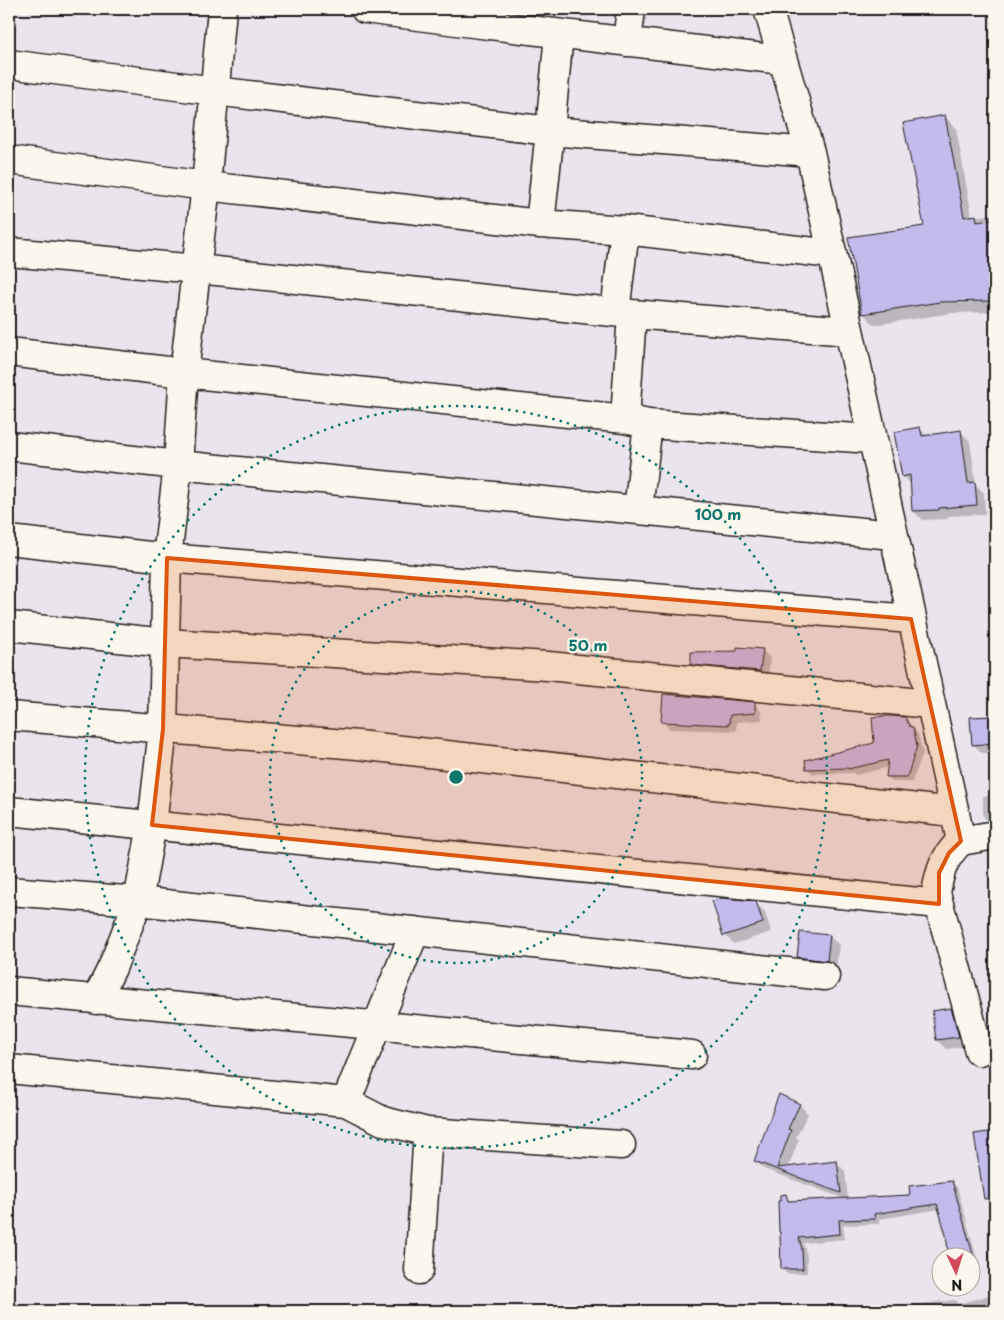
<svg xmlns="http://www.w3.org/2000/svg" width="1004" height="1320" font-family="'Playpen Sans',sans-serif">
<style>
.shadow{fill:#0003}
.building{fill:#c4baec;stroke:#1c1c1c}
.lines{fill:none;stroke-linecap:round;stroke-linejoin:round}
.street-casing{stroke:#1c1c1c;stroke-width:31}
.street{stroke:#fbf7ec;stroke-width:28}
.marked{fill:#de560d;fill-opacity:0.2;stroke:#de560d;stroke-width:4;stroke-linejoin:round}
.ring{fill:none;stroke:#0f766e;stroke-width:2.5;stroke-dasharray:2.5 5}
.centre{fill:#0f766e;stroke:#fbf7ec;stroke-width:2.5}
.ring-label{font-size:15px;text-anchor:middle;font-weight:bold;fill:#0f766e;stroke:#fbf7ec;stroke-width:4.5;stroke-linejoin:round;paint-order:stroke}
</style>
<rect width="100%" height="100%" fill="#eae5ec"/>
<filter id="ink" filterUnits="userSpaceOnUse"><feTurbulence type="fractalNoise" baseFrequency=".02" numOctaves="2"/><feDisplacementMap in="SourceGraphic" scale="10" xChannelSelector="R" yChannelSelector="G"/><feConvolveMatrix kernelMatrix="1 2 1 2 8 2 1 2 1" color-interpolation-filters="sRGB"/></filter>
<g filter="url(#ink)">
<path class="shadow" d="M945,116l11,12 16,89 23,-3v98l-43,1 -78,12 -11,-12 62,-86z
M920,429l7,7 34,-4 9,9 6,44 8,8 1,21 -38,2 1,3 -25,1 -10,-9 -1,-26 -9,-9z
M762,650l8,8 -2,20 -68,-6 -8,-8z
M754,703l7,8 1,9 -25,2 -1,9 -66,-2 -8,-7z
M995,717v36h-13l-9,-9 -2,-25z
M905,718l13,16 5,19 -11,29h-19l-6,-6 2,-9 -34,8 -1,-2 -41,1 -6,-6 69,-24z
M983,796h12v24h-8l-4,-4z
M995,851v27l-5,-25z
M755,903l10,9 6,20 -37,12 -10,-9z
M829,936l10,9 -3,24 -28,-3 -9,-9z
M988,976h7v23l-5,-5z
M951,1009l9,10 7,27 -21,3 -9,-9z
M780,1095l20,10 8,9 -12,23 3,2 -11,29 48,-6 9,9 3,28 64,-3 40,-14 5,5 21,75 -6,1v-5l-25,-23 -7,-26 -61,10v5l-36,1 2,14 -42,4 4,13v17l-20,1 -5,-5 3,-73 6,6 54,-3 -81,-30 -8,-8z
M995,1251v60h-84v-6l44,-5 3,4 36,-10 -6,-42z"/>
<path class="building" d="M945,115l19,102 12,-2 1,7 18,-3v56h-3l1,26 -53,1 -78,12 -14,-77 76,-11 -21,-103z
M920,427l2,9 39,-6 7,53 7,-1 2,23 -38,3v2l-27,1 -2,-36 -8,2 -8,-45z
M737,647l26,2 -3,22 -69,-6v-13l46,-1z
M663,694l92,8v11l-25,2 -1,10 -68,-3z
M889,716l16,1 5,10h3l4,19 -10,31h-21l2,-17 -40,9v-1l-42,1 -1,-9 69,-17 -2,-26z
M995,716v27l-23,2 -2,-28z
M722,898l34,3 7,22 -40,13 -11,-35z
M800,932l30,3 -3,26 -30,-4z
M951,1008l8,29 -23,3 -4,-29z
M779,1094l21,10 -12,25 3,1 -14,38 60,-7 4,32 -87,-32z
M995,1131v67l-11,1 -10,-65z
M952,1181l22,77h-25l-3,-23 -9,-31 -63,10 1,5 -36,1 1,14 -41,4 3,11 1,20h-22l-1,-37h-1l-1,-31h2v-6l6,-1 2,7 122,-6 -1,-9z"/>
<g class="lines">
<defs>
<path id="street" d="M365,9l99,13 318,38
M768,9l42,143 151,689
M627,42l4,-33
M9,64l206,27 335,40 260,21
M9,160l197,26 334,38 85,6 207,24
M540,224l10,-93 9,-97
M9,252l188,17 435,45 217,17
M615,312l10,-82
M9,352l175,21 441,46 23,5 224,15
M625,419l7,-105
M9,446l169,19 715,70
M638,510l10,-86
M9,540l158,18 744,61
M9,626l156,17 383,23 382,38
M9,716l349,29 595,67
M9,811l930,93
M961,841c-17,16 -21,29 -25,52l43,158
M961,841l34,-6
M9,891l129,10 687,75
M9,991l683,64
M96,1000l16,-32 26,-67 14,-76 11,-96 4,-171 11,-93 6,-92 22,-187 16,-177
M9,1069l337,33 37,19 45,11 193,13
M346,1102l69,-171
M419,1270l9,-138"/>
</defs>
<use href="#street" class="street-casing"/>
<use href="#street" class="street"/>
</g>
</g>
<path class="marked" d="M167,558l744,61 50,222 -12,12 -10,20v31l-787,-79 11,-96z"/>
<g class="ring">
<circle cx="456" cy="777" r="186"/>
<circle cx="456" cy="777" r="371"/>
</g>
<circle cx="456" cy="777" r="8" class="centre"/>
<g class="ring-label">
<text x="718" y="520">100 m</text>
<text x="588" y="651">50 m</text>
</g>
<rect width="1004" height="1320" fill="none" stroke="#fbf7ec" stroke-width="30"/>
<rect x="15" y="15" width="974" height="1290" fill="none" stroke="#1c1c1c" stroke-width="2" filter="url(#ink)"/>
<g transform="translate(956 1272) rotate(176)"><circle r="24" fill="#fbf7ec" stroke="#a29f99"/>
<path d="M0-4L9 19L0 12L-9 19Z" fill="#d1495b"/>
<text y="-8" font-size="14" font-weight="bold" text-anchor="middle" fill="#1c1c1c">N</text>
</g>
</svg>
